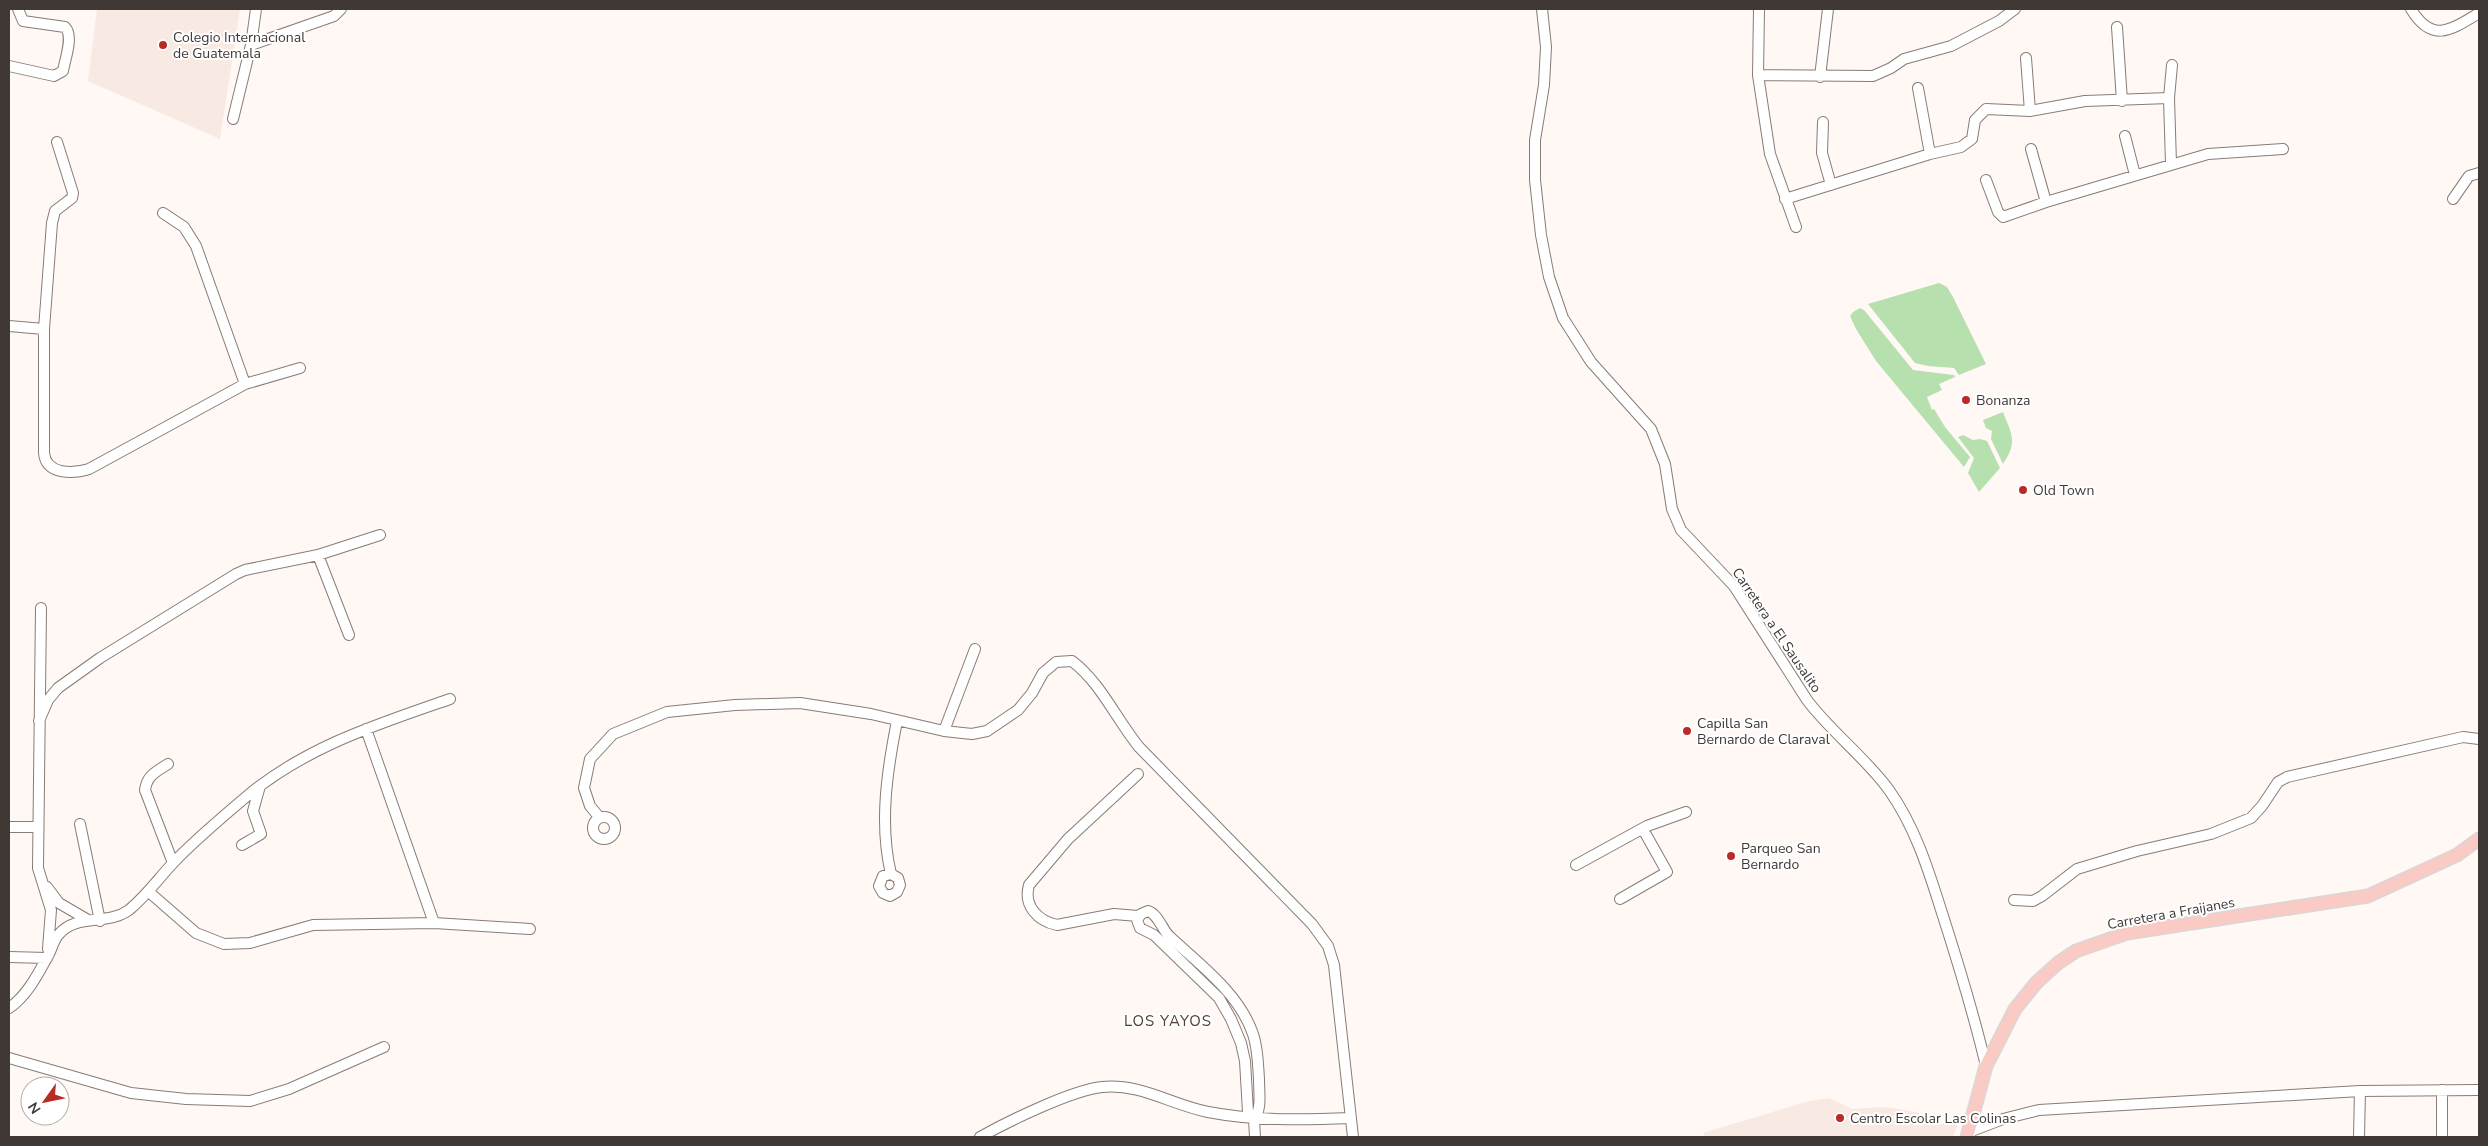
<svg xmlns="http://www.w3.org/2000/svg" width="2488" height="1146" font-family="'Nunito Sans',sans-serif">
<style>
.built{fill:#f8e9e2}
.green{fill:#b6e1ae}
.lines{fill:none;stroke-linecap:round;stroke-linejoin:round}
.minor-casing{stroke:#8a7b74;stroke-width:12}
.major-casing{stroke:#d9d7d7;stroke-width:15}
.minor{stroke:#fff;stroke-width:10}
.major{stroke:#facac5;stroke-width:12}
.poi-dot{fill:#b92b27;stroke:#fff;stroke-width:2}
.labels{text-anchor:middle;stroke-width:4;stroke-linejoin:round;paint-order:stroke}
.poi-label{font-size:14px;fill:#3f3835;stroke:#fff;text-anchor:start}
.street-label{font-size:14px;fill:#3f3835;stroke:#fff}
.neighbourhood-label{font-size:15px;letter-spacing:1px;fill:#4e413a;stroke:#fff}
</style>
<rect width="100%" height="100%" fill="#fff8f5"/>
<path class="built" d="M97,9h143l-20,130 -132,-58z
M1829,1098l23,11 31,-2 33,5 21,12h21l-5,13h-248l-2,-4 106,-32z"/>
<path class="green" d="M1939,283l8,4 6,10 33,67 -27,11 -5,-7 -26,-2 -13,-3 -47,-59z
M1860,308l4,2 49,60 41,5 1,2 -16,7 3,6 -15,7 5,13 2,-1 11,18 25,30 -6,10 -88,-106 -20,-32 -6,-13 3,-4z
M2003,412c9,23 15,30 0,52l-12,-25 1,-8 -6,-3 -3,-8z
M1963,435l10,5 7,-1 7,2 13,27 -21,24 -11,-19 6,-15 -16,-21z"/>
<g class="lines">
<defs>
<path id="minor" d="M1542,9l4,38 -2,38 -9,55v40l6,55 8,42 14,41 28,44 60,67 14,35 7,45 9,21 53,56 73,114c24,32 58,57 82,90 27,38 40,82 54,126 16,50 31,99 43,150
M1759,9l-1,66 115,1 18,-8 13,-9 47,-13 48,-25 16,-12
M2411,9c21,35 40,21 68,4
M2117,27l5,74
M251,45l83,-29 7,-7
M2026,58l4,53
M9,66l45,10 9,-5c2,-12 11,-35 2,-44l-42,-6 -5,-12
M1758,75l12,79 26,73
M1820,77l8,-68
M1918,88l12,66
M233,119l18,-74 5,-36
M1823,122l-1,31 9,32
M2125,136l10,39
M57,142l16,51 -1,5 -17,13 -3,12 -8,106v124c2,22 29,21 45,16l156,-85 55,-16
M2031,149l15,53
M2171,164l-2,-66 3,-33
M1986,180l12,32 5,5 43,-15 162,-48 75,-5
M1785,199l145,-45 31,-7 11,-8 3,-19 11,-11 44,2 55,-10 84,-3
M2453,199l16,-23 10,-3
M163,213l21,14 12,19 49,138
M9,326l35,3
M318,555l31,80
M41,608l-3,260 13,42 -3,39
M39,721l9,-21 10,-12 42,-30 136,-84 9,-4 73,-15 62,-20
M366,729l68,194
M944,731l31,-82
M168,764c-12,8 -21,11 -23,26l28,73
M1138,774l-70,65 -39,46c-6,21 9,36 28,40l57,-11 24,2
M593 828a11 11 0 1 1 22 0a11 11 0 1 1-22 0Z
M600,818l-10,-12 -6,-18 6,-29 23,-25 54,-22 68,-7 65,-2 71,11 73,17 28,3 15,-3 31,-21 14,-17 11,-20 13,-11 16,-1c29,22 44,58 67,86l173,177 16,22 6,19 19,172
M80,824l20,97
M9,827h29
M242,845l19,-11 -8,-23 7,-25
M1576,865l71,-39 39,-14
M891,874l-8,2 -4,10 4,7 7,3 7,-4 3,-7 -2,-7 -7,-4c-12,-50 -4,-103 6,-153
M47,887l12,16 29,17
M149,892l47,41 28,11 26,-1 63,-18 121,-2 96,6
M1620,899l47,-27 -23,-41 3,-5
M2014,900l19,1 9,-5 35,-27 60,-18 74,-17 40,-16 11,-12 16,-24 9,-5 176,-40 16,2
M9,957l38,1
M9,1008c18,-12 29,-34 40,-54 3,-6 5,-15 10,-20 18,-21 48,-8 70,-24 17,-14 29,-31 44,-47 22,-23 48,-45 73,-66 59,-50 132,-73 204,-98
M9,1058l122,35 55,6 64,2 39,-12 95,-42
M2442,1090v47
M1254,1120c8,-12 5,-26 5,-41 -1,-14 -1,-31 -6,-45 -14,-41 -53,-69 -84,-98 -7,-7 -11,-22 -21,-25l-7,3 -4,6 3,8 14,7 65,63 12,21 10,24 4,18 3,51 6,8 1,17
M1969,1132l34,-13 36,-9 321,-19 119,-1
M980,1137c27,-15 92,-47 122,-50 38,-4 70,18 106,25 48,9 95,8 143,6
M2359,1137l1,-46"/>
<path id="major" d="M1967,1137l19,-71 29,-57 21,-26 22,-20 18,-12 51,-18 241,-37 89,-41 22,-16"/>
</defs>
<use href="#minor" class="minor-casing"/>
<use href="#major" class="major-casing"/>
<use href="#minor" class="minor"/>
<use href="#major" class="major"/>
</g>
<g class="poi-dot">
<circle cx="163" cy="45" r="5"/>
<circle cx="1966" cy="400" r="5"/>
<circle cx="2023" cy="490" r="5"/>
<circle cx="1687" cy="731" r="5"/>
<circle cx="1731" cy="856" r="5"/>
<circle cx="1840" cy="1118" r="5"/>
</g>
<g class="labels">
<g class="poi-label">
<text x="173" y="42">Colegio Internacional<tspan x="173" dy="16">de Guatemala</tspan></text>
<text x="1976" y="405">Bonanza</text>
<text x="2033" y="495">Old Town</text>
<text x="1697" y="728">Capilla San<tspan x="1697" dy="16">Bernardo de Claraval</tspan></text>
<text x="1741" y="853">Parqueo San<tspan x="1741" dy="16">Bernardo</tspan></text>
<text x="1850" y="1123">Centro Escolar Las Colinas</text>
</g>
<g class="street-label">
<text transform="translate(1777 630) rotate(56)" y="5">Carretera a El Sausalito</text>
<text transform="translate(2171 913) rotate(-10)" y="5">Carretera a Fraijanes</text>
</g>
<g class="neighbourhood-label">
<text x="1168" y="1026">LOS YAYOS</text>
</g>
</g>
<rect width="2488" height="1146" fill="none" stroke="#3f3835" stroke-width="20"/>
<g transform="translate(45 1101) rotate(237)"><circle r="24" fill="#ffffff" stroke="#b2afae"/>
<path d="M0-4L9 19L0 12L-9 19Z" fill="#b92b27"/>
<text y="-8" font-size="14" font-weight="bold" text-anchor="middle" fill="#3f3835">N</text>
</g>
</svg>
